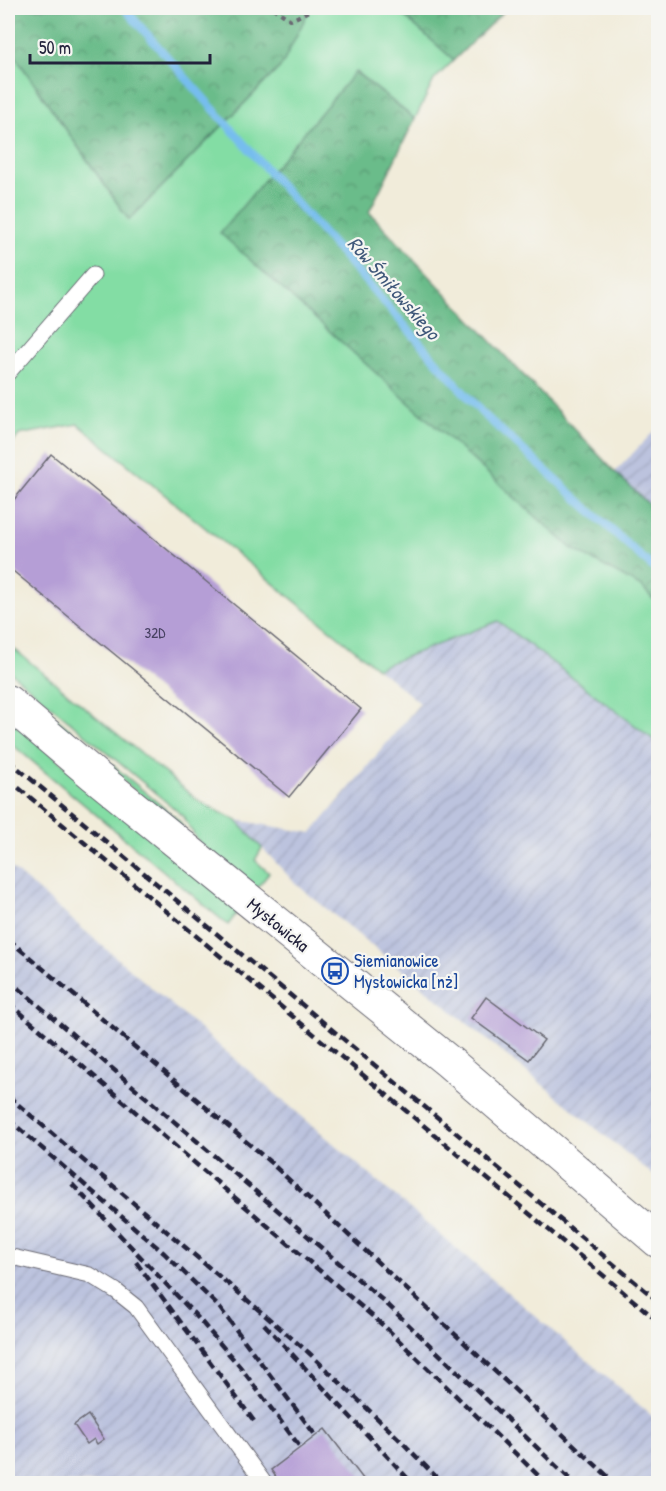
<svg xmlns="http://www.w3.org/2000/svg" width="666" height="1491" font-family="'Patrick Hand',sans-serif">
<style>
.industrial{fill:url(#industrial-furrows)}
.green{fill:#83dda4;stroke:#528070;stroke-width:1.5}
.forest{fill:url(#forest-crowns);stroke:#466f62;stroke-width:1.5}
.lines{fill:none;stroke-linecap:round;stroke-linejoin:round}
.stream{stroke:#76bdee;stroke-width:8}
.building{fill:#b59ed6}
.service-casing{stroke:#6a6973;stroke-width:17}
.tertiary-casing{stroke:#6a6973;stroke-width:35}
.path{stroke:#6a6973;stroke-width:4;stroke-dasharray:4.5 4.5;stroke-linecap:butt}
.service{stroke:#fff;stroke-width:15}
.tertiary{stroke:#fff;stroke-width:33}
.rail{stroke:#22223b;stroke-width:4.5;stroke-dasharray:9 4.5;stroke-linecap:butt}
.labels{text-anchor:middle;stroke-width:4.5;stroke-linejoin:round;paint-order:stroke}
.number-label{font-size:15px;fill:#474162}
.street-label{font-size:18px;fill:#22223b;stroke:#f6f6f2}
.transit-label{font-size:18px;fill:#164399;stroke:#f6f6f2;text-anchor:start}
.water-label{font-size:20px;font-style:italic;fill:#3f587a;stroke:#f6f6f2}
</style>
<defs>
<pattern id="industrial-furrows" width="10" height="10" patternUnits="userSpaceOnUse" patternTransform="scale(1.5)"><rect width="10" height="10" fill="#bcc3de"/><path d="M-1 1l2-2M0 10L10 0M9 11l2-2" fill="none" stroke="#a1a7bf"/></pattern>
<pattern id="forest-crowns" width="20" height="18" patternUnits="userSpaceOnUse" patternTransform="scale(1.5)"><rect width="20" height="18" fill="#6abc8a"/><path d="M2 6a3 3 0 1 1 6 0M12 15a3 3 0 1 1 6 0" fill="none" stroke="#579872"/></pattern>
</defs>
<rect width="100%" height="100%" fill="#f6f6f2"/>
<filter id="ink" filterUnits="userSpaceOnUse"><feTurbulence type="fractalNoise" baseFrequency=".0167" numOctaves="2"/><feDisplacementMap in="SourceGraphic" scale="12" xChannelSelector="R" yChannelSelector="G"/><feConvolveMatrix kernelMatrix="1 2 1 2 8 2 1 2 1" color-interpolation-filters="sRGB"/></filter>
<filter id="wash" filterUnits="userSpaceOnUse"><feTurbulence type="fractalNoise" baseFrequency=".008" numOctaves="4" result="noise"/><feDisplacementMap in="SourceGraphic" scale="24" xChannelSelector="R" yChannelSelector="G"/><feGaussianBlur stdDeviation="1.35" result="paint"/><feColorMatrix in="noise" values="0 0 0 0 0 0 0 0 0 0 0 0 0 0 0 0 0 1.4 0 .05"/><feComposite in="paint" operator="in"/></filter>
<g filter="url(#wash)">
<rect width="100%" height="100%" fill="#f1ecda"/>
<path class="industrial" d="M658,427v86l-43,-41z
M498,621l160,122v436l-363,-296 -59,-63 76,13 108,-130 -43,-35z
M8,865l650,556v62h-650z"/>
<path class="green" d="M310,8h85l59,52 -20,20 -19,39 -59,-47 -135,161 350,315 71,39 16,17v139l-160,-122 -121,47 -299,-244 -59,11 -11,14v-403l121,174 153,-155z
M8,644l192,158 36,18 26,28 -7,12 14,13 -13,17 -57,-47 -16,-27 -175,-146z
M8,678l167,139 5,5 6,11 -178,-147z
M8,718l232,191 -12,16 -220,-184z"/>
<path class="forest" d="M8,8h302l-28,57 -153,155 -121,-174z
M395,8h112l-53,52z
M355,72l60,47 -46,93 246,260 43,41v91l-16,-17 -71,-39 -351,-315z"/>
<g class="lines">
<path class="stream" d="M124,8l358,405 176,159"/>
</g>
<g id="blocks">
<path class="building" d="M51,454l310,255 -72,88 -281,-230v-60z
M486,997l58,43 -15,20 -58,-42z
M88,1415l16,24 -7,5 -3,-5 -7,5 -13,-19z
M325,1429l42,55h-86l-10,-14z"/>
</g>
</g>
<g filter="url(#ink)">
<use href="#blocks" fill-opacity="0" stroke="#6a6973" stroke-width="1.5"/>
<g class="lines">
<defs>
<path id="service" d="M8,373l85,-98
M8,1256l82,19 26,16 20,16 129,177"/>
<path id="tertiary" d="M8,702l86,73 355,287 209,179"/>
</defs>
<use href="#service" class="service-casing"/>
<use href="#tertiary" class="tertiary-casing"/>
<path class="path" d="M273,8l18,12 24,-12"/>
<use href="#service" class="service"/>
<use href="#tertiary" class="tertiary"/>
<path class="rail" d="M8,760l650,541
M8,779l650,542
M8,939l262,223 346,322
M8,979l380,326 187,179
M8,1002l377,325 162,157
M8,1096l300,256 92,88 43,44
M8,1119l156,134 55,54 97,129
M72,1184l126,134 43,50 59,79
M136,1262l118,159
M264,1324l149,160"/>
</g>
</g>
<defs>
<symbol id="bus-ring" viewBox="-11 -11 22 22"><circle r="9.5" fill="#f6f6f2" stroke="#1a4fb4" stroke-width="1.5"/><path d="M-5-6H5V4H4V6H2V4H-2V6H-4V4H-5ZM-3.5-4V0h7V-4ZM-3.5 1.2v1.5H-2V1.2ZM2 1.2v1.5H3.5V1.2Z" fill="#1a4fb4"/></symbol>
</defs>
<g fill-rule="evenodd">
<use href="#bus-ring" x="320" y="956" width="30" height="30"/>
</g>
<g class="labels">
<g class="number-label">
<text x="155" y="638">32D</text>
</g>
<g class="street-label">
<text transform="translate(278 925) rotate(39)" y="6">Mysłowicka</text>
</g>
<g class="transit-label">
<text x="354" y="967">Siemianowice<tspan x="354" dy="21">Mysłowicka [nż]</tspan></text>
</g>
<g class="water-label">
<text transform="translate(394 288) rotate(49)" y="7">Rów Śmiłowskiego</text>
</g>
</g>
<rect width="666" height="1491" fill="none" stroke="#f6f6f2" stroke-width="30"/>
<path d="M30 54v9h180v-9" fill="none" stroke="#22223b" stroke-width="3"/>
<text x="39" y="54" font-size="18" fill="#22223b" stroke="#f6f6f2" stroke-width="4.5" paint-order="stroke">50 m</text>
</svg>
